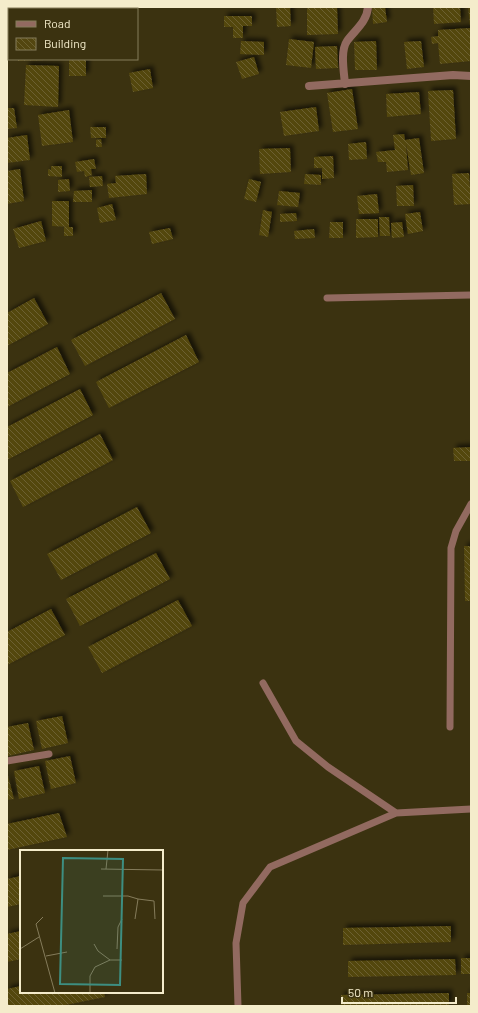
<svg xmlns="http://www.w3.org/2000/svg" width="478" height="1013" font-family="Barlow,sans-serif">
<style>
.building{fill:url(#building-back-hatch);filter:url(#shadow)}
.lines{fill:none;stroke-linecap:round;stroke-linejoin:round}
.lane{stroke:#926a60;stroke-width:7}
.street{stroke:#926a60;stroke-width:8}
.inset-road{fill:none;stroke:#857c5b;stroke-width:1}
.view{fill:#3d8e81;fill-opacity:0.15;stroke:#3d8e81;stroke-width:2}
.inset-edge{fill:none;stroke:#f4eccb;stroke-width:2}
</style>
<defs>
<pattern id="building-back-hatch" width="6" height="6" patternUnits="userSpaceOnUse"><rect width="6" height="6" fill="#534610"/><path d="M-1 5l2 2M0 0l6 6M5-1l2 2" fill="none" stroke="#6c6131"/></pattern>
<filter id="shadow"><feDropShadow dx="3.5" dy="-3.5" stdDeviation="2" flood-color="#0009"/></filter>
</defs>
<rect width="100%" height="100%" fill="#3b3210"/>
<path class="building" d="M276,7h14l1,19 -14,1z
M307,7h30l1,27 -31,1z
M372,7h13l2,15 -14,2z
M433,7h27l1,15 -27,2z
M468,7h3v17l-1,1z
M224,16h28v10h-9v12h-10v-11h-9z
M471,28v33l-31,3 -2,-21 -6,1 -1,-7 7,-1v-6z
M289,39l25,3 -3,26 -25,-3z
M241,41l23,1v13l-24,-1z
M376,41l1,29h-22l-1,-28z
M421,41l3,26 -17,2 -3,-27z
M337,46l1,22 -22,1 -1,-22z
M254,57l5,17 -17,5 -6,-17z
M18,59h26v1l-26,1z
M69,59h17v17h-17z
M26,65l33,1 -1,41 -34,-2z
M150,69l3,19 -20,4 -4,-19z
M352,89l6,40 -25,3 -6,-39z
M453,90l3,49 -25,2 -3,-50z
M419,92l2,22 -34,3 -1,-23z
M316,107l3,24 -35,5 -4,-24z
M7,108h7l3,20 -10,1z
M69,110l4,32 -31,4 -4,-31z
M90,127h16v11h-15z
M404,134l1,6 14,-2 5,35 -13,2 -5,-31 2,26 -21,2 -1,-10h-8l-2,-10 19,-2 -2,-15z
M27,135l3,25 -23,3v-25z
M101,139l1,8h-6v-7z
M366,142l1,17 -18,1 -1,-16z
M290,148l1,24 -31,2 -1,-25z
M333,156l1,22 -12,1v-11h-8v-11z
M94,159l2,10h-5l1,6 -7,2 -1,-6 -7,1 -2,-10z
M51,166h11v11l-14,-1v-7l3,1z
M20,169l4,32 -17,3v-33z
M469,173l2,31 -17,1 -2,-31z
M146,174l1,20 -38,4 -2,-14 9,-1 -1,-7z
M305,174l16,1v10l-17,-1z
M102,176l1,10 -13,1 -1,-10z
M69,179l1,12 -12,1v-12z
M249,179l12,3 -5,20 -12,-3z
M413,185l1,21h-17l-1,-20z
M92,190v12h-19l1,-11z
M279,191l21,2 -2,14 -21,-2z
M377,194l2,19 -20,1 -2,-18z
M52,201h17v26l-17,-1z
M112,204l4,16 -16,3 -3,-15z
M263,210l9,2 -4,25 -9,-2z
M420,212l3,19 -15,3 -3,-20z
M296,213l1,8 -17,1v-8z
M379,217h10l1,19h-10z
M356,219h22v18l-22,1z
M41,221l5,20 -27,7 -6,-19z
M330,222h13v16h-14z
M402,222l2,15 -12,1 -1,-15z
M64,227h9v9h-9z
M170,228l3,11 -21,5 -3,-12z
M314,229l1,9 -20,1 -1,-8z
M161,293l14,26 -90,47 -14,-26z
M34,298l14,26 -41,22v-33z
M186,335l13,27 -90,46 -13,-26z
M57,347l13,27 -63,33v-34z
M80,389l13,26 -86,45v-33z
M100,434l13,26 -90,47 -13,-26z
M471,447v14h-17l-1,-13z
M137,507l14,26 -90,47 -14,-26z
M464,546h7v55h-6z
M156,553l14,26 -90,47 -14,-27z
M178,600l14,26 -90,47 -14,-26z
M51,609l14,26 -58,30v-33z
M62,716l6,27 -26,6 -6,-28z
M28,723l6,27 -26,6 -1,-29z
M70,756l6,27 -25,6 -6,-28z
M39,766l6,27 -26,6 -5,-28z
M7,772l7,27 -7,1z
M59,813l8,24 -60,13v-26z
M21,876v28l-14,3v-28z
M451,926v16l-108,3v-17z
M21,931v28l-14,3v-28z
M461,958h10v16h-10z
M455,959l1,16 -108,2v-16z
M21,986v6h83l1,5 -44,9h-54v-17z
M449,993v13h-108v-11z
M467,993h4v13h-4z"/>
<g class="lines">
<path class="lane" d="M327,298l144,-3
M263,683l33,58 32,26 68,46
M450,727l1,-179 5,-17 15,-27
M7,761l42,-7
M238,1006l-2,-63 7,-40 27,-36 126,-54 75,-4"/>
<path class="street" d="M345,84c-1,-12 -5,-33 2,-43 8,-11 20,-19 21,-34
M309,86l144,-11 18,1"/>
</g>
<g transform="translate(20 850)">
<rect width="143" height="143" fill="#3b3210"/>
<path class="inset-road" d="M81,19l62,1M86,19l2,-19M83,46h25l10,3 -3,20M118,49l16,2 1,18M23,67l-7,7 19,69M74,94l4,7 12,9M0,99l19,-12M97,99l1,-22 4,-8M26,106l21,-4M70,143v-17l5,-9 15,-7h12"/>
<path class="view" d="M43,8l60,1 -3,126 -60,-1z"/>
<rect width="143" height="143" class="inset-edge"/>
</g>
<rect width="478" height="1013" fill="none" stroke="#f4eccb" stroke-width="16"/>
<rect x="8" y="8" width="130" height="52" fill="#3b3210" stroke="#857c5b"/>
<rect x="16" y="21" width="20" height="6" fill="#926a60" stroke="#857c5b"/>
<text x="44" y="28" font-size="12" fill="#f4eccb">Road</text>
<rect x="16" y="38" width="20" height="12" fill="url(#building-back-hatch)" stroke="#857c5b"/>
<text x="44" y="48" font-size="12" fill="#f4eccb">Building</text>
<path d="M342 997v6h114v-6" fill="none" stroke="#f4eccb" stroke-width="2"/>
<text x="348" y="997" font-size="12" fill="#f4eccb" stroke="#3b3210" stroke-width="3" paint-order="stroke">50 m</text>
</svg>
